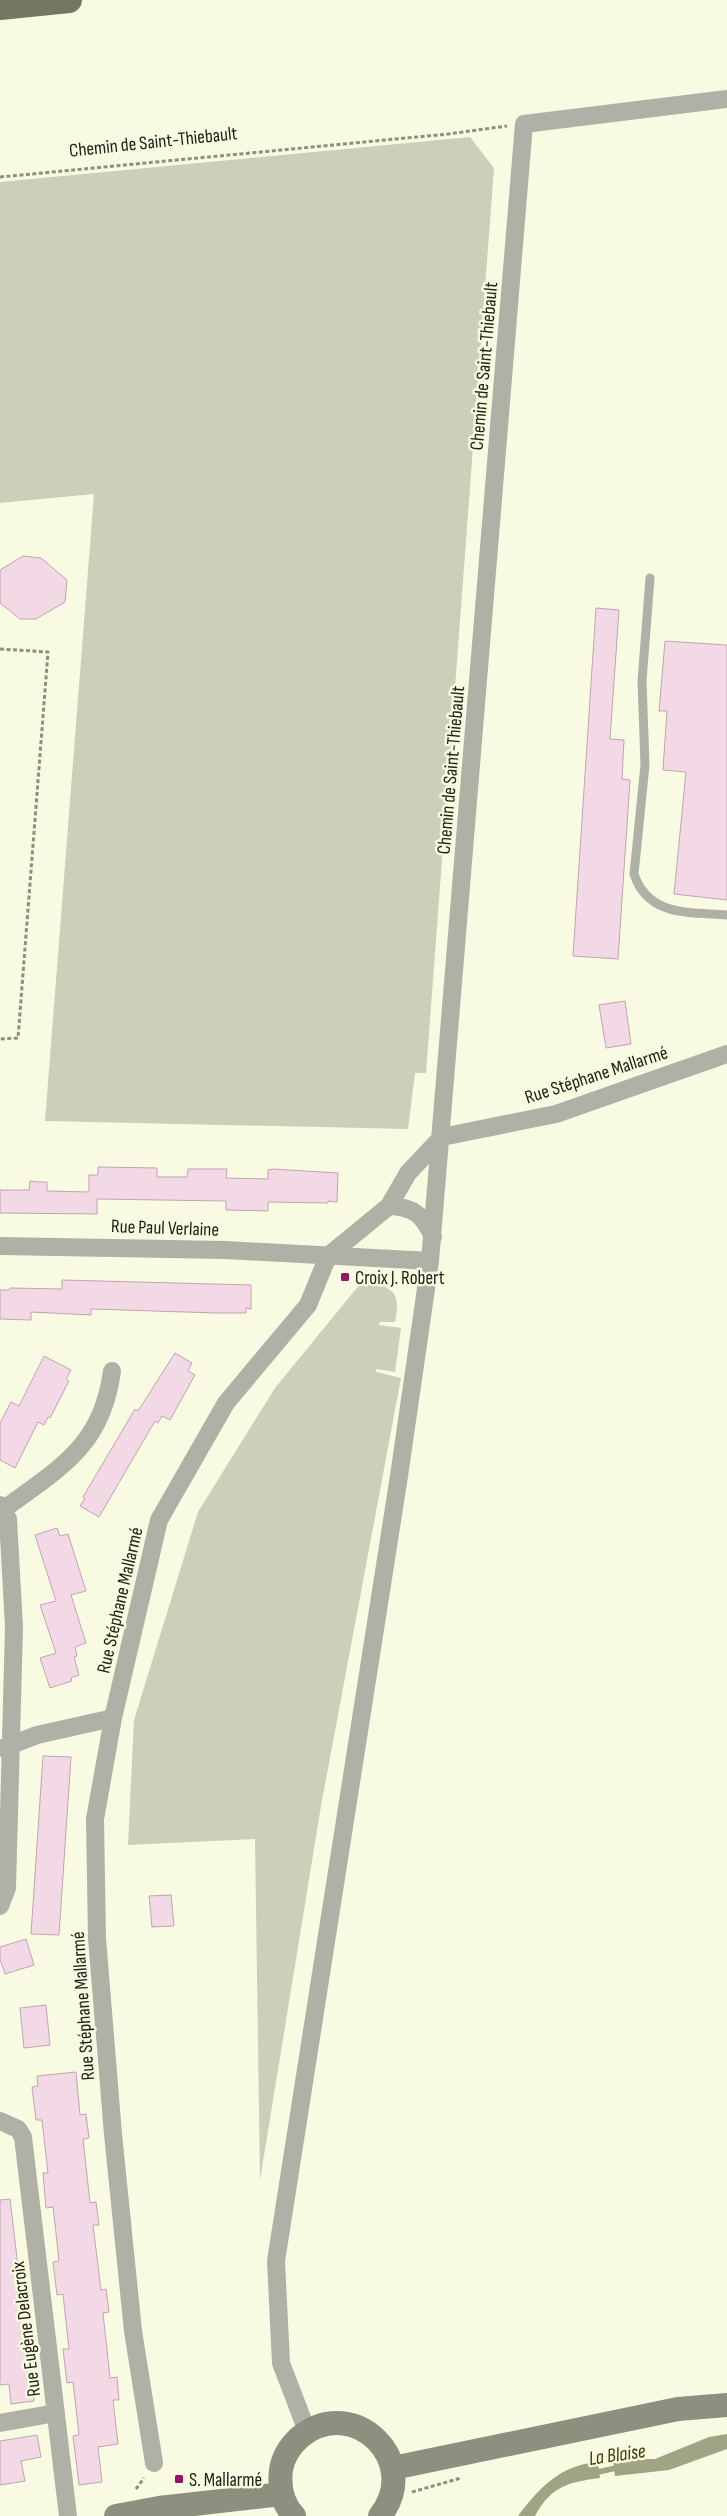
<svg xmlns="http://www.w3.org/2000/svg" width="727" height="2516" font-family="'Sofia Sans Condensed',sans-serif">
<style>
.green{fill:#cdcfba}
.water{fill:#a0a384}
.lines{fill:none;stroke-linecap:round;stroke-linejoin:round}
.stream{stroke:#a0a384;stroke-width:5.5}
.building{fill:#f3d8e5;stroke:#bfa6b2}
.path{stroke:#8e8f7e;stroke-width:3;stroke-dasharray:4 2.5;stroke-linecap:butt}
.lane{stroke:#b0b1a6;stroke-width:9}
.street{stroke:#b0b1a6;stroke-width:18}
.secondary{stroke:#8d8f7f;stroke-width:24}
.primary{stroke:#757663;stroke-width:26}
.poi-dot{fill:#97146b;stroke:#f8fae1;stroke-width:2}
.labels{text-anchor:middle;stroke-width:5;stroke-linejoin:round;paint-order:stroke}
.street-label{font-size:19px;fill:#222219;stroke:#f8fae1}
.poi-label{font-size:19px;fill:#222219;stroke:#f8fae1;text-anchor:start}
.water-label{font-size:20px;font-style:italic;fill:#3b3c03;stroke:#f8fae1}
</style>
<rect width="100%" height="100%" fill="#f8fae1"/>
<path class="green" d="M470,137l24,31 -68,905h-11l-7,56 -363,-8 49,-627 -94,9v-321z
M372,1282c25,8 28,14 23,40h-15l-1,3 22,3 -6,44 -19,-3v3l25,6 -80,428 -61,374 -5,-341 -127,6 6,-125 64,-208 77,-124 85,-104z"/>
<path class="water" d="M727,2434v15l-58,21 -54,6 -2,-16 42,-1 54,-22z
M598,2462l2,16c-31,4 -49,8 -65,38h-17c21,-28 42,-51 80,-54z"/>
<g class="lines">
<path class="stream" d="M593,2473l28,-6"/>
</g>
<path class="building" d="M23,556l18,2 26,22 -2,22 -29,17h-16l-20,-16v-33z
M596,608l23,2 -9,129 14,1 -2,39 8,1 -12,179 -45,-3z
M665,641l62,4v255l-53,-6 12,-122 -23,-2 4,-59h-8z
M625,1001l6,43 -25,4 -7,-43z
M98,1167l59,1v9h30l1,-8h39l-1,9 42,1v-9l5,-1 65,4 -1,29 -9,-1v2l-60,-1v9l-42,-1v-9l-129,-2v15l-97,-1v-23h29l1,-9 8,1h9v9l42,1v-17h9z
M62,1280l189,5v24l-5,-1v5h-30l-125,-4v6l-60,-3v8l-31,-1v-29h9l1,-2 52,1z
M175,1353l17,10 -4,8 7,4 -25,45 -8,-4 -4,7 -3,-2 -56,96 -19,-11 5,-8 -2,-1 52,-88 3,2z
M44,1356l27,14 -5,9 3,2 -19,37 -2,-1 -4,8 -6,-3 -23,46 -15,-8v-37l11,-21 8,4z
M57,1528l3,8 8,-2 18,57 -15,4 15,48 -11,4 2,9 -3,1 5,18 -8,3 1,3 -22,7 -10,-30 16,-5 -16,-48 16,-4 -21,-66z
M43,1756l28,1 -12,178 -28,-1z
M171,1895l3,31 -22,1 -3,-31z
M26,1939l8,26 -29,9 -5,-15v-12z
M46,2005l4,40 -26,3 -4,-40z
M76,2072l4,43 6,-1 3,24 -6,1 7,64 6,-1 3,23h-6l8,65 5,-1 3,23 -6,1 7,65 7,-1 2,23h-6l5,44 -20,3 4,35 -23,3 -6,-49 6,-1 -6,-53 -6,1 -4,-34h6l-6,-55 -6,1 -4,-33 6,-1 -3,-28 -3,-26 -7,1 -3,-35h5l-6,-53h-6l-4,-33 6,-1 -1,-10z
M10,2199l24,202 -23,3 -2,-20 -9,1v-185z
M37,2435l4,22 -20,4 4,20 -25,4v-44z"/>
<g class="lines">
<path class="path" d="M0,177l448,-43 59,-8
M0,649l48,3 -30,386 -18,1
M136,2489l8,-11
M412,2492l49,-14"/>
<path class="lane" d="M650,578l-8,103 3,84 -11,109c14,43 56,38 93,41"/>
<path class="street" d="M389,1206c25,1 34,9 44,31
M0,1246l225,4 205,11
M0,1505l8,14 6,108 -7,261 -7,18
M4,1509c57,-42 98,-63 108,-138
M3,1748l34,-13 76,-17
M0,2121l18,8 5,8 45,379
M0,2423l56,-10
M307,2431l-26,-68 -5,-102 123,-785 31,-215 94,-1137 203,-25
M154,2463l-21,-132 -20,-197 -16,-196 -2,-119 18,-101 46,-198 67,-117 82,-98 20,-49 61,-50 19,-33 34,-36 114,-23 171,-60"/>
<path class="secondary" d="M393,2468l285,-59 49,-4
M116,2516l43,-8 123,-14
M294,2516c-12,-13 -15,-30 -13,-46 2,-13 10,-25 19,-33 54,-44 123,25 80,79"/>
<path class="primary" d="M0,7l69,-7"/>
</g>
<g class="poi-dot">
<rect x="340" y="1272" width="10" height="10" rx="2.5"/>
<rect x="174" y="2474" width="10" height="10" rx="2.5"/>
</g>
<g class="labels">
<g class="street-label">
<text transform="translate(153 141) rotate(-6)" y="7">Chemin de Saint-Thiebault</text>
<text transform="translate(483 366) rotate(-85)" y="7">Chemin de Saint-Thiebault</text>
<text transform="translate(450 770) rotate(-85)" y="7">Chemin de Saint-Thiebault</text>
<text transform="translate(596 1074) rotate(-18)" y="7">Rue Stéphane Mallarmé</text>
<text transform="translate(165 1227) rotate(2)" y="7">Rue Paul Verlaine</text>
<text transform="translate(119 1600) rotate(-77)" y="7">Rue Stéphane Mallarmé</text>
<text transform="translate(82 2006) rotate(-94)" y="7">Rue Stéphane Mallarmé</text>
<text transform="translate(25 2329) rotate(-97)" y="7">Rue Eugène Delacroix</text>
</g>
<g class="poi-label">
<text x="355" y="1284">Croix J. Robert</text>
<text x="189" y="2486">S. Mallarmé</text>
</g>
<g class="water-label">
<text transform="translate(617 2454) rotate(-8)" y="7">La Blaise</text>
</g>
</g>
</svg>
